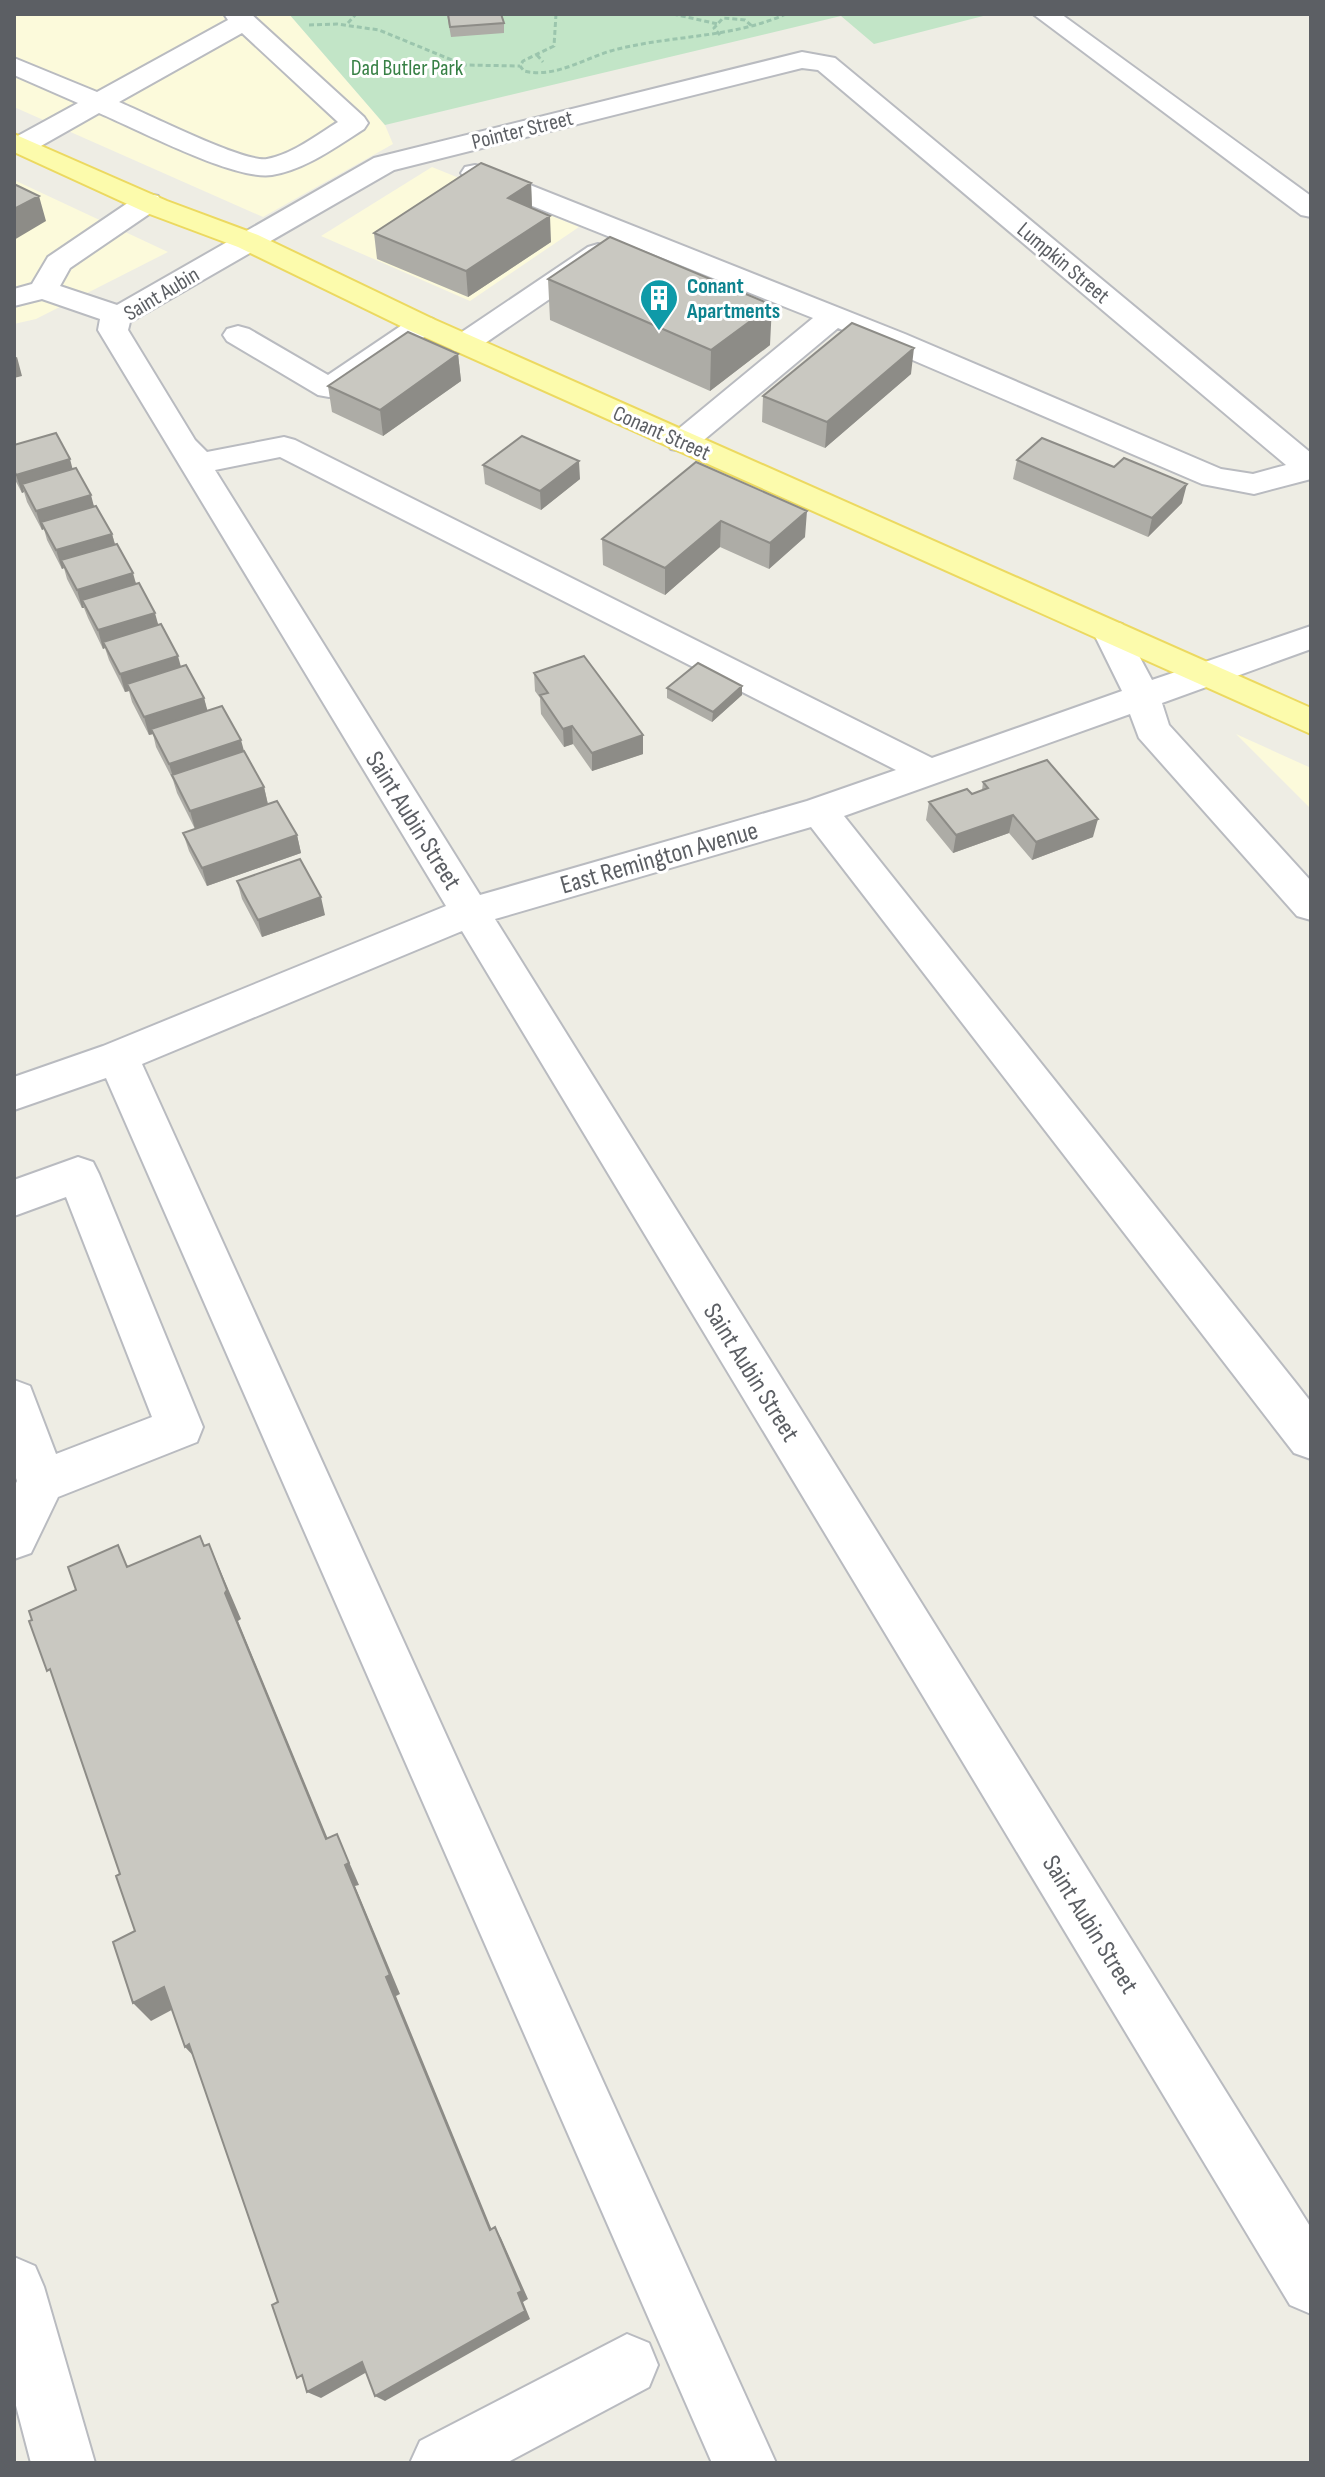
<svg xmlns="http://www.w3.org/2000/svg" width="1325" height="2477" font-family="'Sofia Sans Condensed',sans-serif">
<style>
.commercial{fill:#fcfadb}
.green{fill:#c2e5c7}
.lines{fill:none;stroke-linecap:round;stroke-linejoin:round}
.minor-casing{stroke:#b9bbc0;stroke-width:4}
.major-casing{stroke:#ecd960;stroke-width:4}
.path{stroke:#9bc5ad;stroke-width:3;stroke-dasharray:5 3;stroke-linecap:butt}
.minor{fill:#fff;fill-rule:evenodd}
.major{fill:#fcfbac;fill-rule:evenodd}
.wall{fill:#adaca6}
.shaded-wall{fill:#8d8c87}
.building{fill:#c9c8c1;stroke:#8d8c87;stroke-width:2}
.labels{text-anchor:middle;stroke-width:6;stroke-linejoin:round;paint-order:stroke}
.far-park-label{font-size:22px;fill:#378045;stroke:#fff}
.far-street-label{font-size:22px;fill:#5c5f64;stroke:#fff}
.far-culture-label{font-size:22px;font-weight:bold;fill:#0d838f;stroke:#fff;text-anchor:start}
.street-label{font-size:26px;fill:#5c5f64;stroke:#fff}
</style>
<rect width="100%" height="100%" fill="#eeede4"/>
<path class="commercial" d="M14,14h275l96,111 8,19 -130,73 -249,-110z
M432,167l147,60 -109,74 -149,-65z
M14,180l154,72 -132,67 -22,5z
M1236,734l75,34v41z"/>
<path class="green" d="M289,14h702l-117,30 -33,-28 -456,109z"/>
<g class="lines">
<defs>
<path id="minor" d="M224,14h27l113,103 4,6 -4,6c-27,17 -59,41 -92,46 -37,6 -135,-46 -173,-62l-67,38h-18v-13l64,-35 -64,-28v-17l83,34 131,-72zM242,33l96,89c-21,13 -45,32 -71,37 -23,4 -121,-46 -148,-57z
M1033,14h28l250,182v21l-10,-2z
M802,52l33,6 476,395v26l-57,15 -52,-10 -364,-156 -145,121 -11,2 -11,-2 -5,-7 5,-7 142,-117 -348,-139 -4,-6 4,-6 10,-2 10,2 420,167 316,135 32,5 33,-9 -468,-395 -16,-2 -408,102 -264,152 -2,8 67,110 12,12 77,-15 11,3 637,318 190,-67 -29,-59 5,-8 12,-3 12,3 30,56 159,-54v23l-149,54 7,22 142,156v39l-14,-4 -158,-178 -9,-24 -286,102 467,586v57l-17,-6 -483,-626 -316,92 816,1309v86l-21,-9 -828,-1374 -320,133 634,1399h-64l-606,-1385 -92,32v-33l89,-31 343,-140 -348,-576 2,-11 -58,-20 -28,7v-17l18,-5 16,-27 90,-61 10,-2 10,2 4,6 -4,6 -88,60 -10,18 57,19 257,-147zM280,457l616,313 -89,31 -327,94 -265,-425z
M598,244l10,3 4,6 -4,6 -133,91 -11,3 -11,-3 -4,-6 4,-6 135,-91z
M422,316l11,3 4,6 -4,6 -93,64 -11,2 -11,-2 -91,-54 -4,-6 4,-6 11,-3 11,3 79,46 83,-56z
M78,1157l15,5 6,12 104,253 -6,15 -139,55 -27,56 -17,6v-72l3,-6 -3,-9v-92l16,6 26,68 96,-37 -86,-220 -52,19v-36z
M14,2257l21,9 9,21 51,176h-64l-17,-65z
M627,2334l22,9 9,22 -9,22 -143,76h-96l10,-22z"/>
<path id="major" d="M14,134l153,67 91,34 175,84 878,389v26l-900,-403 -173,-84 -91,-34 -133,-61z"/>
</defs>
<use href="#minor" class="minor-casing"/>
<use href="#major" class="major-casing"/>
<path class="path" d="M556,14l-2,32 -31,15 -3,5 4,5c33,8 63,-15 94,-22 57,-14 114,-11 168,-35
M673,14l45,10
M348,23l8,-9
M309,25l28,-1 42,6 85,35 56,1
M720,35l-6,-7 9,-10 22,2 8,7
M537,55l6,7"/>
<use href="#minor" class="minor"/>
<use href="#major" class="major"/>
</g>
<path class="wall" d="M447,14l57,9v10l-53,4z
M531,183l1,25 19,34 -83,55 -91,-38 -3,-26z
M548,279l222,66 -60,46 -160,-71z
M458,354l3,27 -78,55 -51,-24 -4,-26z
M911,374l-86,74 -63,-26 1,-26z
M14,445l59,24 21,37 18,28 3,10 66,123 23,31 3,13 37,41 20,35 4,17 29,31 4,18 -94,33 -18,-35 -6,-18 12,-4 -18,-36 -4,-13 -17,-33 -3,-13 -4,1 -17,-33 -3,-11 -4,1 -16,-32 -4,-12 -2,1 -15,-31 -4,-10h-2l-15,-29 -3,-11 -2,1 -15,-29 -3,-11 -2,1 -15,-28 -3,-10 -2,1 -8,-15z
M1017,460l97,7 68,36 -34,34 -135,-58z
M696,462l109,75 -36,32 -49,-22 -55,48 -62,-30 -1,-26z
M483,465l97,14 -39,31 -56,-26z
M534,673l109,62v19l-51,17 -19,-27 -9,3 -23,-33 -1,-16 -5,-7z
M667,688l75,7 -30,27 -45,-24z
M983,782l110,55 -61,23 -23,-27 -56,20 -27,-33 3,-18 43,-8 10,-4z
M237,881l88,34 -63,22 -20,-38z"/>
<path class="shaded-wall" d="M531,183l1,25 -24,-10z
M39,196l7,25 -32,19v-31z
M550,216l1,26 -83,55 -2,-26z
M772,305l-2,40 -60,46 1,-41z
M914,348l-3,26 -86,74 2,-26z
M458,354l3,27 -78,55 -3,-26z
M17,357l5,19 -8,2v-20z
M70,459l5,19 -53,6 2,8 -2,1 -6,-18z
M579,461l1,18 -39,31 -1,-19z
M1187,484l-5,19 -34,34 4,-19z
M91,495l5,19 -55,8 3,7 -2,1 -6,-19z
M807,511l-2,26 -36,32 1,-26z
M721,521l-1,26 -55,48v-27z
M112,534l5,18 -56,8 3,8 -2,1 -6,-19z
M133,573l5,18 -56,9 2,8h-2l-5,-18z
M155,613l5,18 -57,11 2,6 -2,1 -5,-19z
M178,656l5,18 -56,10 2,7 -4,1 -5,-18z
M742,686v9l-30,27 1,-10z
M204,698l5,18 -58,13 2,5 -4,1 -5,-18z
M572,726l1,18 -9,3 -1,-18z
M643,735v19l-51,17v-18z
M241,740l5,18 -73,19 -4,-13z
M264,787l4,18 -73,24 -5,-18z
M1013,815l-4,18 -56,20 3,-18z
M1098,819l-5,18 -61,23 4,-18z
M297,835l4,18 -94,33 -5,-18z
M321,897l4,18 -63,22 -4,-17z
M209,1544l32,75 -3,2 99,240 -11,-22 -101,-246z
M337,1834l22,51 -4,1 45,108 -4,2 100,244 -6,-10 -104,-253 -41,-112z
M164,1987l17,18 -30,16 -18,-18z
M189,2044l12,20 -16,-17z
M495,2227l6,11 27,61 -5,3 7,17 -145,82 -10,-5z
M362,2362l12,6 -53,30 -14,-6z"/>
<path class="building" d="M448,14h53l3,9 -54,4z
M481,163l50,20 -23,15 42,18 -84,55 -92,-38z
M14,184l25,12 -25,13z
M610,237l162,68 -61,45 -163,-71z
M852,323l62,25 -87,74 -64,-26z
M408,332l50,22 -78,56 -52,-24z
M56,433l14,26 -54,16 -2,-5v-25z
M522,436l57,25 -39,30 -57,-26z
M1042,438l72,29 10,-9 63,26 -35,34 -135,-58z
M696,462l111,49 -37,32 -49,-22 -56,47 -63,-29z
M76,468l15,27 -55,16 -14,-27z
M96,506l16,28 -56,16 -15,-28z
M117,544l16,29 -56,17 -16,-30z
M139,583l16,30 -57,17 -16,-30z
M161,624l17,32 -58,18 -17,-32z
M584,656l59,79 -51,18 -20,-27 -9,3 -23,-34 8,-2 -14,-20z
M698,663l44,23 -29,26 -46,-24z
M186,665l18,33 -60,19 -17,-33z
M222,706l19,34 -72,24 -18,-35z
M244,751l20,36 -74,24 -18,-36z
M1047,760l51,59 -62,23 -23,-27 -57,20 -27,-33 38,-13 5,5 16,-6 -5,-6z
M277,801l20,34 -95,33 -19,-35z
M300,859l21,38 -63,23 -21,-39z
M200,1536l4,10 5,-2 18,46 -2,3 101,246 11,-5 12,29 -4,2 45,110 -4,2 104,253 5,-3 27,64 -4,2 7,18 -150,85 -13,-34 -55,30 -5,-17 -5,3 -25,-73 6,-3 -89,-258 -4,3 -21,-60 -31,16 -20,-61 22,-11 -19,-55 4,-2 -70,-205 -3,2 -18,-50 3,-1 -3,-9 47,-21 -8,-23 50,-22 9,22z"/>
<defs>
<symbol id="building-pin" viewBox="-11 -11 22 30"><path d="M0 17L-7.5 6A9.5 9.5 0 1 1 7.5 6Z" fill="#0f9aa8" stroke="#fff"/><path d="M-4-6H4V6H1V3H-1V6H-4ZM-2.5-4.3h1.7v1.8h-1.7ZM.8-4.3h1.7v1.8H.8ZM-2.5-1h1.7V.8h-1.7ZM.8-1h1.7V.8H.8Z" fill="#fff"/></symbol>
</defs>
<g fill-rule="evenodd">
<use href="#building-pin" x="637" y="276" width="44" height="60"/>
</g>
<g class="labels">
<g class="far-park-label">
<text x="407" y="75">Dad Butler Park</text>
</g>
<g class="far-street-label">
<text transform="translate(522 129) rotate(-14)" y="8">Pointer Street</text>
<text transform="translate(1064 262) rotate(40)" y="8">Lumpkin Street</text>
<text transform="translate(161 293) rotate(-31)" y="8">Saint Aubin</text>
<text transform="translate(662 432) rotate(24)" y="8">Conant Street</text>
</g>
<g class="far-culture-label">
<text x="687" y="293">Conant<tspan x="687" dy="25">Apartments</tspan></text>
</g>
<g class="street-label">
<text transform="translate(414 820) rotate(58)" y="9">Saint Aubin Street</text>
<text transform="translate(659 857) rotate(-16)" y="9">East Remington Avenue</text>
<text transform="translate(752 1372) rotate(58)" y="9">Saint Aubin Street</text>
<text transform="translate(1091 1924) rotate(58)" y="9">Saint Aubin Street</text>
</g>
</g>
<rect width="1325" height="2477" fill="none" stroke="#5c5f64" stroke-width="32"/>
</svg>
